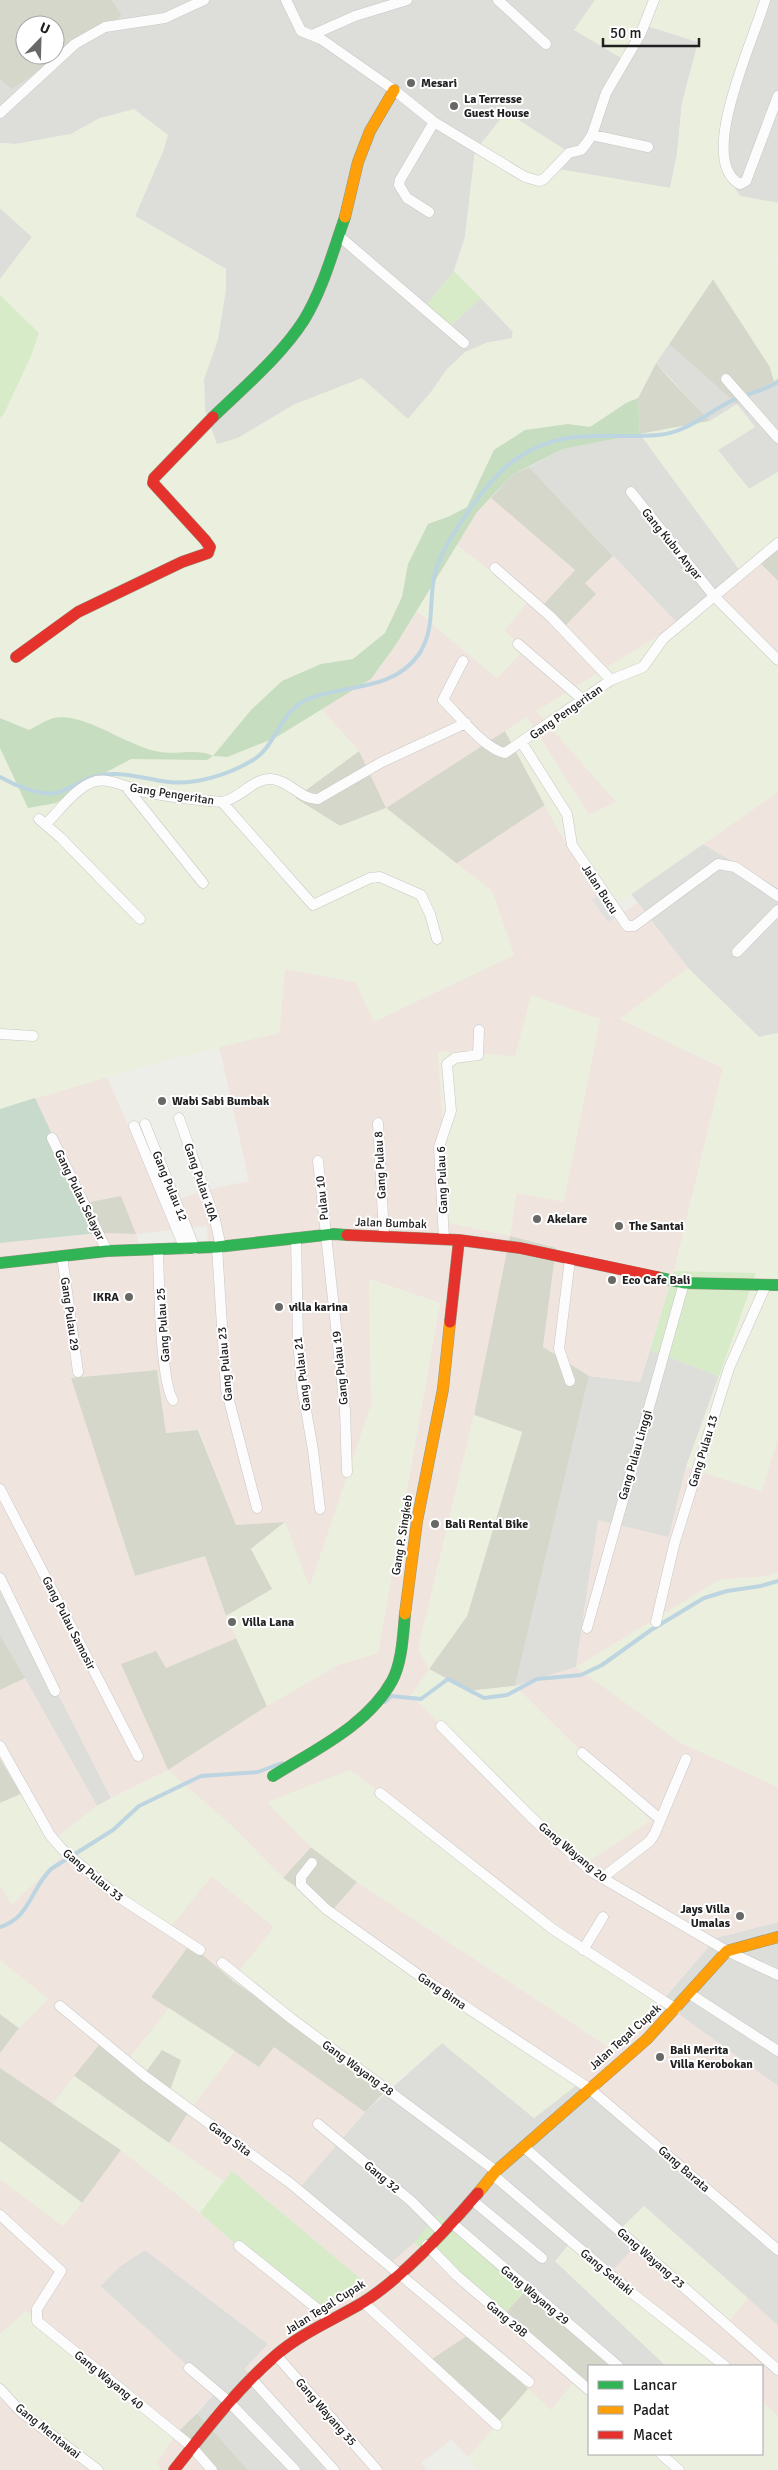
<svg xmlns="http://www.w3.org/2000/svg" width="778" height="2470" font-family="Signika,sans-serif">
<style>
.residential{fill:#ddddda}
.commercial{fill:#f0e4df;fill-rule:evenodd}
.construction{fill:#d6d7cb;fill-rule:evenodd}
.farmland{fill:#ebefdd}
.grass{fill:#d7ebc9}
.forest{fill:#c6ddbf}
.cemetery{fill:#c8dacb}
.parking{fill:#e0e0de}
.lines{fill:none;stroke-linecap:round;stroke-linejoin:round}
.stream{stroke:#bdd5e1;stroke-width:4}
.street-casing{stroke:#c7c7c5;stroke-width:11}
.fast-casing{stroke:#949980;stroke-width:12}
.slow-casing{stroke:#949980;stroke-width:12}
.jam-casing{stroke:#949980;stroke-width:12}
.street{stroke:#fcfcfc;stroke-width:10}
.fast{stroke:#30b455;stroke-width:11}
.slow{stroke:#ff9f0a;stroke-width:11}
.jam{stroke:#e5322d;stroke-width:11}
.poi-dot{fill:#686866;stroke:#fff;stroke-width:2}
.labels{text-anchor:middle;stroke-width:4;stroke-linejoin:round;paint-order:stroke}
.poi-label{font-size:12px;font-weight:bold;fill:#202020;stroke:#fff;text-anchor:start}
.street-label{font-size:12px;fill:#202020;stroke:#fff}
</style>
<rect width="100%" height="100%" fill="#eeeee9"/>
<path class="residential" d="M112,0h483l-21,31 70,-6 54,17 -16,61 -5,51 -7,34 -113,-19 -82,-18 -10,86 -11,34 -27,34 20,24 34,-31 32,34 -1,6 -26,5 -39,26 -16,23 -23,27 -113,-15 -57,34 -21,7 -12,-34 -1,-32 14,-40 8,-70 -91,-53 29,-67 -64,-31 -29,16 -55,10 -16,-1v-64l13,9 109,-72z
M761,0h17v203l-38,-7 -19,-29 -1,-17z
M0,208l32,29 -32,42z
M669,344l68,59 41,-25v94l-29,17 -31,-39 37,-23 -18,-23 -27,17 -54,-58z
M640,434l104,142 -66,48 -149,-157 34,-18z
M703,844l75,44v145l-19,4 -71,-69 -57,-74z
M650,1350l69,26 -33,91 -17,70 -77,21 -16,109 -61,19 74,-310 51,6z
M0,1579l111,219 -14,8 -97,-171z
M778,1922v164l-117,-84 55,-64z
M442,2043l92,75 44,-34 200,165v77l-134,-120 -9,41 -23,24 -57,-10 111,105h-47l-182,-151 -23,28 -26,22 -92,-73 69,-80z
M145,2250l123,94 -23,25 85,96 -6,5h-76l-51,-57 19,-21 -116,-106 19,-19z"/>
<path class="commercial" d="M491,498l84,72 -10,55 30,-31 -11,-11 29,-27 65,68 -62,178 -27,13 -62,-98 -141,91 -27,-57 -38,-42 50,-30 26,-36 20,-32 80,67 27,-29 -20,-18 24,-30 -71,-56 20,-33z
M759,562l19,19v81l-63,-61z
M778,792v96l-75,-44z
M545,805l13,25 42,64 8,27 30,-18 50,65 -68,51 103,49 -49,203 -34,111 -51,-6 -46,-29 13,-99 -46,-11 -36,178 -56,234 162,218 70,-47 -135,-134 61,-19 22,-147 71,17 17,-70 75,24 17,-53v134l-9,4 -50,4 -40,162 99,45v135l-62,16 -55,63 117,85v163l-200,-165 -247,-172 26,-30 259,170 -349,-250 44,45 -28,31 -49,-50 -66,-58 -57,28 -111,-219v-336l99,-10 37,1 -51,-31 -50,-105 72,-21 56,129 38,-15 48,-10 -30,-135 60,-13 6,-64 70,13 159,-27 -22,-64 -36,-27zM531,995l-15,198 -6,43zM207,1226l1,21 -68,5 -3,-18zM369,1279l71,24 -62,350 -40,12 -71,41 -99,64 -2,-102 71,-30 -11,-22 -20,-61 -71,21 -64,-198 86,-8 9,63 33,-3 37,95 73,64 62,-184z
M25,1678l72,128 -44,35 -53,-82v-69z
M63,1855l149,21 62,51 -42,53 -41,-35 -40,52 18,11 -44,56 -23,-22 -49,62 -53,-36v-15l19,-25 29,-29 -48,-39v-75l12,19z
M274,2046l91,66 -69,80 92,73 26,-22 86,76 75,62 -24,29 -56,18 -27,29 -17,-17 -30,23 7,7h-94l-89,-101 23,-25 -123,-94 -26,17 -19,19 116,106 -40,42 33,36h-47l-6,-6 20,-30 -149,-123 -27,23v-155l63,47 58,-76 79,63 115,101 47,-34 -130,-109 -8,11 -55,-39 22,-35 44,-57 24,16z
M635,2247l89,79 24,-28 30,28v35l-6,9 6,6v40l-16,-14v-36h-41l-109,-95z
M0,2391l104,79h-104z"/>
<path class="construction" d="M0,0h112l10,16 -110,73 -12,-10zM25,25h30v30h-30z
M713,279l57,88 4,14 -37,23 -68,-60z
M656,363l12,14 42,44 -70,13 -2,-36z
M529,467l84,89 -28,27 11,11 -30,31 -22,-21 31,-34 -84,-72 21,-23z
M778,543v38l-19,-19z
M505,731l40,74 -89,59 -70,-56 -46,18 -45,-28 64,-47 27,57z
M121,1196l15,38 -37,-1 -14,-30z
M510,1236l46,12 -13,99 46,29 -74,310 -46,5 -40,-22 38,-53 55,-184 -48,-17z
M157,1370l9,63 32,-3 38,95 49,-3 -34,27 22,40 -47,27 -21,-60 -70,20 -64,-198z
M0,1635l25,43 -25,12z
M237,1638l30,68 -99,64 -47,-106 35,-13 10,17z
M0,1759l21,35 -21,9z
M311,1847l46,35 -26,30 -48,-34z
M190,1944l42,36 157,108 -24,24 -91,-65 -15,20 -108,-70z
M0,2014l19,14 -19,25z
M102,2041l23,23 37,-15 19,11 10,48 -22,35 -95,-67z
M0,2068l121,82 -39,53 -82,-62z
M527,2289l92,77h-30v28l-89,-75z
M468,2335l60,54 -33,39 -69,-65z
M197,2413l51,57h-39l-33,-36z"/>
<path class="farmland" d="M595,0h166l-41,150 1,17 19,29 38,7v52l-4,3 4,6v114l-4,3 -4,-14 -57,-88 -57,84 -18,35 -12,5 -36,24 -22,-3 -74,26 -27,57 -17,9 -22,8 -20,40 -6,33 -17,36 -32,26 -32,5 -39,17 -31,29 -38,46 62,-18 46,-29 38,42 -64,47 45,28 46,-18 106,83 22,64 -140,67 -19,-40 -70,-13 -6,64 -120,29 -159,47v-361l13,31 73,4 45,-24 76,1 5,-4 -10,-3h-41l-21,-5 -55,-26 -30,-4 -26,12 -29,-12v-300l4,-4 27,-58 8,-23 -39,-38v-16l32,-42 -32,-29v-65l16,1 55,-10 29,-16 34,-9 34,26 -4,14 -29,67 91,53v21l-8,49 -14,40 1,32 12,33 21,-6 57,-34 67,-26 46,41 23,-27 16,-23 18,-17 21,-9 26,-5 1,-7 -59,-60 11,-34 10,-86 31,-39 66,42 -14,15 112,19 7,-34 5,-51 16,-61 -54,-17 -23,33 -47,-28z
M737,404l18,23 -37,23 31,39 29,-17v71l-34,33 -104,-142 70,-13z
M457,545l72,56 -25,30 21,18 -28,29 -80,-67z
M715,601l63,61v130l-168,117 -52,-79 -53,-99 22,-14 61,98 28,-13 -80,-91z
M688,968l71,69 19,-4v405l-16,53 -76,-24 70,-194 -82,-2 49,-203 -103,-49z
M531,995l69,24 -36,183 -48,-9 -6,43 -62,-13 -10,-172 77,5z
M369,1279l71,24 -62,350 -40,12 -71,41 -41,-90 46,-27 -21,-40 34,-27 25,66 61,-183z
M474,1415l48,17 -55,184 -38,53 40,22 46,-5 135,135 -70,46 -169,-172 18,-26 -11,-20z
M778,1572v215l-99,-45 -103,-75 143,-87 50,-4z
M168,1770l66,58 49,50 295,206 -44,34 -92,-75 -53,45 -157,-108 42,-53 -62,-51 -43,53 -106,-74 -51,50 -12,-20v-82l21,-9 32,46 44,-34z
M350,1770l311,232 -44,50 -260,-170 -46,-35 -44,-45z
M0,1960l48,39 -29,29 -19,-14z
M169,2008l66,43 -44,57 -22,-15 12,-33 -19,-10 -20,27 -17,-13z
M74,2076l150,106 -24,31 -79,-63 -68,-46z
M0,2141l82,62 -19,23 -63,-47z
M644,2206l104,92 -24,28 -107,-94z
M574,2238l147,128h-55l-111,-105z
M26,2311l150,123 -20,29 6,7h-58l-104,-79v-57z
M575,2381l14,13v60h173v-52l16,14v54h-300l-10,-13 60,-68 23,21z"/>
<path class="grass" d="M454,271l27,27 -34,31 -20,-24z
M0,295l39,38 -8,23 -27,58 -4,4z
M674,1271l82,2 -37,103 -69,-26z
M232,2171l130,109 -47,34 -115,-101z
M437,2214l90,75 -27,30 -86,-76z"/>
<path class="forest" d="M638,398l2,36 -77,15 -51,26 -35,37 -80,131 -26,36 -96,59 -48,19 -14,-1 -6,4 -76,-1 -45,24 -30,20 -28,5 -28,-60v-30l29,12c8,-4 17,-10 25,-12 31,-6 73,29 106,34 16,3 38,-4 53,4l38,-46 31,-29 39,-17 32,-5 32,-26 17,-36 6,-33 20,-40 22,-8 17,-9 27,-57 31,-20 43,-6 22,3 36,-24z"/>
<path class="cemetery" d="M35,1098l64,135 -99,10v-134z"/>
<path class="parking" d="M600,894l16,23 -8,5 -16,-22z"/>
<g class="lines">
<path class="stream" d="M0,777c14,8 40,19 56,16 19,-5 33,-19 55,-19 19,-1 39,6 58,8 27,3 61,-8 84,-22 23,-13 26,-49 55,-61 36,-15 85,-7 111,-45 17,-25 9,-53 16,-81 8,-31 54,-96 81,-114 50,-34 88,-19 142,-24 29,-2 50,-23 75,-35 15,-7 31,-9 45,-18
M385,1702l6,-6 30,3 27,-20 36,19 23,-3 30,-16 44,-4 21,-10 49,-35 53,-32 23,-7 34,-5 17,-5
M0,1927c30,-9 30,-37 51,-58l62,-39 26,-24 62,-30 57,-4 24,-9"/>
<defs>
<path id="street" d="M286,0l15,31 20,8 73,51 40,32 91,55 14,4 5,-2 25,-26 12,-3 5,-6 6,-9 14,-42 35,-60 13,-33
M498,0l48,44
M765,0c-9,35 -70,161 -25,184l6,-3 32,-85
M312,35l43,-19 52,-16
M0,113l75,-69 30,-17 60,-9 39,-18
M592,135l56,12
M429,212l-22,-14 -8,-13 1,-5 34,-58
M339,236l125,107
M726,379l52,59
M631,492l83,104 64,64
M495,568l56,49 60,63
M518,644l64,55
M463,661l-20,39c15,14 41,49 62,53l106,-73 32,-13 20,-28 115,-96
M522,743l45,71 5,31 55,81h7l84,-62 17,3 43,29
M127,788l76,95
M222,802l91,103 57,-27 10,-1 41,18 9,19 7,25
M39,819l22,19 79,81
M46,824c14,-14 31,-38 50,-43 15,-3 34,8 49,11 25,5 51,8 77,10 18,-3 31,-24 49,-23 18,1 30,21 47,20l64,-37 84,-39
M737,952l41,-42
M0,1034l33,2
M179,1118l36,102 6,27
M378,1123l6,113
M145,1124l50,125
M134,1126l51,123
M52,1138l55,113
M318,1161l27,249 2,62
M296,1238l2,103 4,46 11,63 7,59
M444,1239l-5,-92 12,-36 -4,-47 8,-6 23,-3 1,-25
M217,1247l9,142 31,119
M158,1249c1,29 2,132 15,151
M62,1256l16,116
M570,1259l-11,90 11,32
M0,1489l138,267
M0,1578l55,113
M656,1622l18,-77 55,-177 37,-83
M587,1628l97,-345
M441,1726l91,92 60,54 135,79 51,24
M0,1746l50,89 12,14 55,47 83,54
M582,1753l78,66
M380,1793l174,137 122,79
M312,1863l-11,14v8l25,24 101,72 163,108 188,161
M602,1878l48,-37 5,-8 31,-74
M583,1950l20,-33
M222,1963l70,56 204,152
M690,1994l88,57
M60,2006l86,71 144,106 239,199
M318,2124l93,77 31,31
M524,2147l254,223
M493,2175l139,118 93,73
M472,2200l70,58
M0,2215l61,56 -24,38v12l154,125 21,24
M452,2223l166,143
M427,2245l29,30 133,115
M239,2246l91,73
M363,2302l134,123
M276,2355l101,115
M189,2368l39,33 67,69
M251,2378l83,92
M0,2389l20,22 78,59
M661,2454l18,16"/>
<path id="fast" d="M213,417c31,-30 68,-61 91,-97 19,-31 29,-69 41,-103
M0,1263l107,-12 110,-4 117,-13 13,1
M657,1277l27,6 94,2
M273,1776c41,-26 94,-50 119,-95 10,-18 11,-46 13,-67"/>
<path id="slow" d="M345,217l13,-55 12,-31 24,-41
M405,1614l12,-93 26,-132 7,-67
M478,2193l18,-22 151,-132 80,-88 51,-14"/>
<path id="jam" d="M16,657l62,-45 104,-50 26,-9 2,-6 -5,-7 -52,-57 1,-5 59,-61
M347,1235l112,5 61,8 137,29
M450,1322l9,-82
M174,2470c32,-40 62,-80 101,-114 25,-22 58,-36 87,-53 39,-24 86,-75 116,-110"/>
</defs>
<use href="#street" class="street-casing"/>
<use href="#fast" class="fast-casing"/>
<use href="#slow" class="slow-casing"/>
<use href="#jam" class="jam-casing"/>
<use href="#street" class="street"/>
<use href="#fast" class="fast"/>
<use href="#slow" class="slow"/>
<use href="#jam" class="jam"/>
</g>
<g class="poi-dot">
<circle cx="411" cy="83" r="5"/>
<circle cx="454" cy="106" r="5"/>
<circle cx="162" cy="1101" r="5"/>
<circle cx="537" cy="1219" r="5"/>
<circle cx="619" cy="1226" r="5"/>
<circle cx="612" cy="1280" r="5"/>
<circle cx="129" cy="1297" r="5"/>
<circle cx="279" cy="1307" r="5"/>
<circle cx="435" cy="1524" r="5"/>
<circle cx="232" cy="1622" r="5"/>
<circle cx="740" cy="1916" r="5"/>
<circle cx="660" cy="2057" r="5"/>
</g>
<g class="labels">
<g class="poi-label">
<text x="421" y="87">Mesari</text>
<text x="464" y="103">La Terresse<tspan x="464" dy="14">Guest House</tspan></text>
<text x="172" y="1105">Wabi Sabi Bumbak</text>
<text x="547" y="1223">Akelare</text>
<text x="629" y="1230">The Santai</text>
<text x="622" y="1284">Eco Cafe Bali</text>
<text x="119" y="1301" text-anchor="end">IKRA</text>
<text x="289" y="1311">villa karina</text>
<text x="445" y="1528">Bali Rental Bike</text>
<text x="242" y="1626">Villa Lana</text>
<text x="730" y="1913" text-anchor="end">Jays Villa<tspan x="730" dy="14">Umalas</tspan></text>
<text x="670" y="2054">Bali Merita<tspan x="670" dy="14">Villa Kerobokan</tspan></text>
</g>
<g class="street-label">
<text transform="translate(672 544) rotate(51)" y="4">Gang Kubu Anyar</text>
<text transform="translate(566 712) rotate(-35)" y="4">Gang Pengeritan</text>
<text transform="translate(172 794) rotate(9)" y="4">Gang Pengeritan</text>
<text transform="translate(600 889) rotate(57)" y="4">Jalan Bucu</text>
<text transform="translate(380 1165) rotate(-93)" y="4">Gang Pulau 8</text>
<text transform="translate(442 1180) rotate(-92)" y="4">Gang Pulau 6</text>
<text transform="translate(201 1182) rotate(71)" y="4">Gang Pulau 10A</text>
<text transform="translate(170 1186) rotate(68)" y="4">Gang Pulau 12</text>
<text transform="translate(80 1195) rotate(64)" y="4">Gang Pulau Selayar</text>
<text transform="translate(322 1198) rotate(-96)" y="4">Pulau 10</text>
<text transform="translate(391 1223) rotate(2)" y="4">Jalan Bumbak</text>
<text transform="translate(70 1314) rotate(82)" y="4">Gang Pulau 29</text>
<text transform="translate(163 1325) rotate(-94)" y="4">Gang Pulau 25</text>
<text transform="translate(225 1364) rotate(-95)" y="4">Gang Pulau 23</text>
<text transform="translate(340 1368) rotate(-96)" y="4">Gang Pulau 19</text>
<text transform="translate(302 1374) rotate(-97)" y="4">Gang Pulau 21</text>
<text transform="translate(703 1451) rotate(-73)" y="4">Gang Pulau 13</text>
<text transform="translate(635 1455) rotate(-74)" y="4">Gang Pulau Linggi</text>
<text transform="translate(402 1535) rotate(-81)" y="4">Gang P. Singkeb</text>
<text transform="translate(69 1623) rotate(63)" y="4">Gang Pulau Samosir</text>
<text transform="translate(573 1852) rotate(40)" y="4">Gang Wayang 20</text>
<text transform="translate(93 1875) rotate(40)" y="4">Gang Pulau 33</text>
<text transform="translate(442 1991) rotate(34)" y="4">Gang Bima</text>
<text transform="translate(625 2037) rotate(-42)" y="4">Jalan Tegal Cupek</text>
<text transform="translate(358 2068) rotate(36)" y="4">Gang Wayang 28</text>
<text transform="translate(230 2139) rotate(36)" y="4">Gang Sita</text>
<text transform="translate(684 2169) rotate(41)" y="4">Gang Barata</text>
<text transform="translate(382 2177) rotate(40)" y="4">Gang 32</text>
<text transform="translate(651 2258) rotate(41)" y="4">Gang Wayang 23</text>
<text transform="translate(607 2272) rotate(40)" y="4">Gang Setiaki</text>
<text transform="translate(535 2295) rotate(40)" y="4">Gang Wayang 29</text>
<text transform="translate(325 2307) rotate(-32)" y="4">Jalan Tegal Cupak</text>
<text transform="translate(507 2319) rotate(40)" y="4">Gang 29B</text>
<text transform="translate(109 2380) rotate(39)" y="4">Gang Wayang 40</text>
<text transform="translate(326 2412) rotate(49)" y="4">Gang Wayang 35</text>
<text transform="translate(48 2431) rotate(39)" y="4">Gang Mentawai</text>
</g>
</g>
<rect x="588" y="2365" width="175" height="90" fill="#ffffff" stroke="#a6a6a6"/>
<rect x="598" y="2381" width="25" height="8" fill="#30b455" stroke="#a6a6a6"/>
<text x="633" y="2390" font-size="15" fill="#202020">Lancar</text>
<rect x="598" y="2406" width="25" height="8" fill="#ff9f0a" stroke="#a6a6a6"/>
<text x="633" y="2415" font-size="15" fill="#202020">Padat</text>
<rect x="598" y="2431" width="25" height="8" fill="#e5322d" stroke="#a6a6a6"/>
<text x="633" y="2440" font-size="15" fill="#202020">Macet</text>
<g transform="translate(40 40) rotate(23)"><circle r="24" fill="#ffffff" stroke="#a6a6a6"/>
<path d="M0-4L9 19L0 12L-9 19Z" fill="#686866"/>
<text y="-8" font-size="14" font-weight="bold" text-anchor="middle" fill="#202020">U</text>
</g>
<path d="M603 38v8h96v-8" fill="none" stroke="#202020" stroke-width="2.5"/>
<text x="610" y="38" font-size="15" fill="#202020" stroke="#ffffff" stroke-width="4" paint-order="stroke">50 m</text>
</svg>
